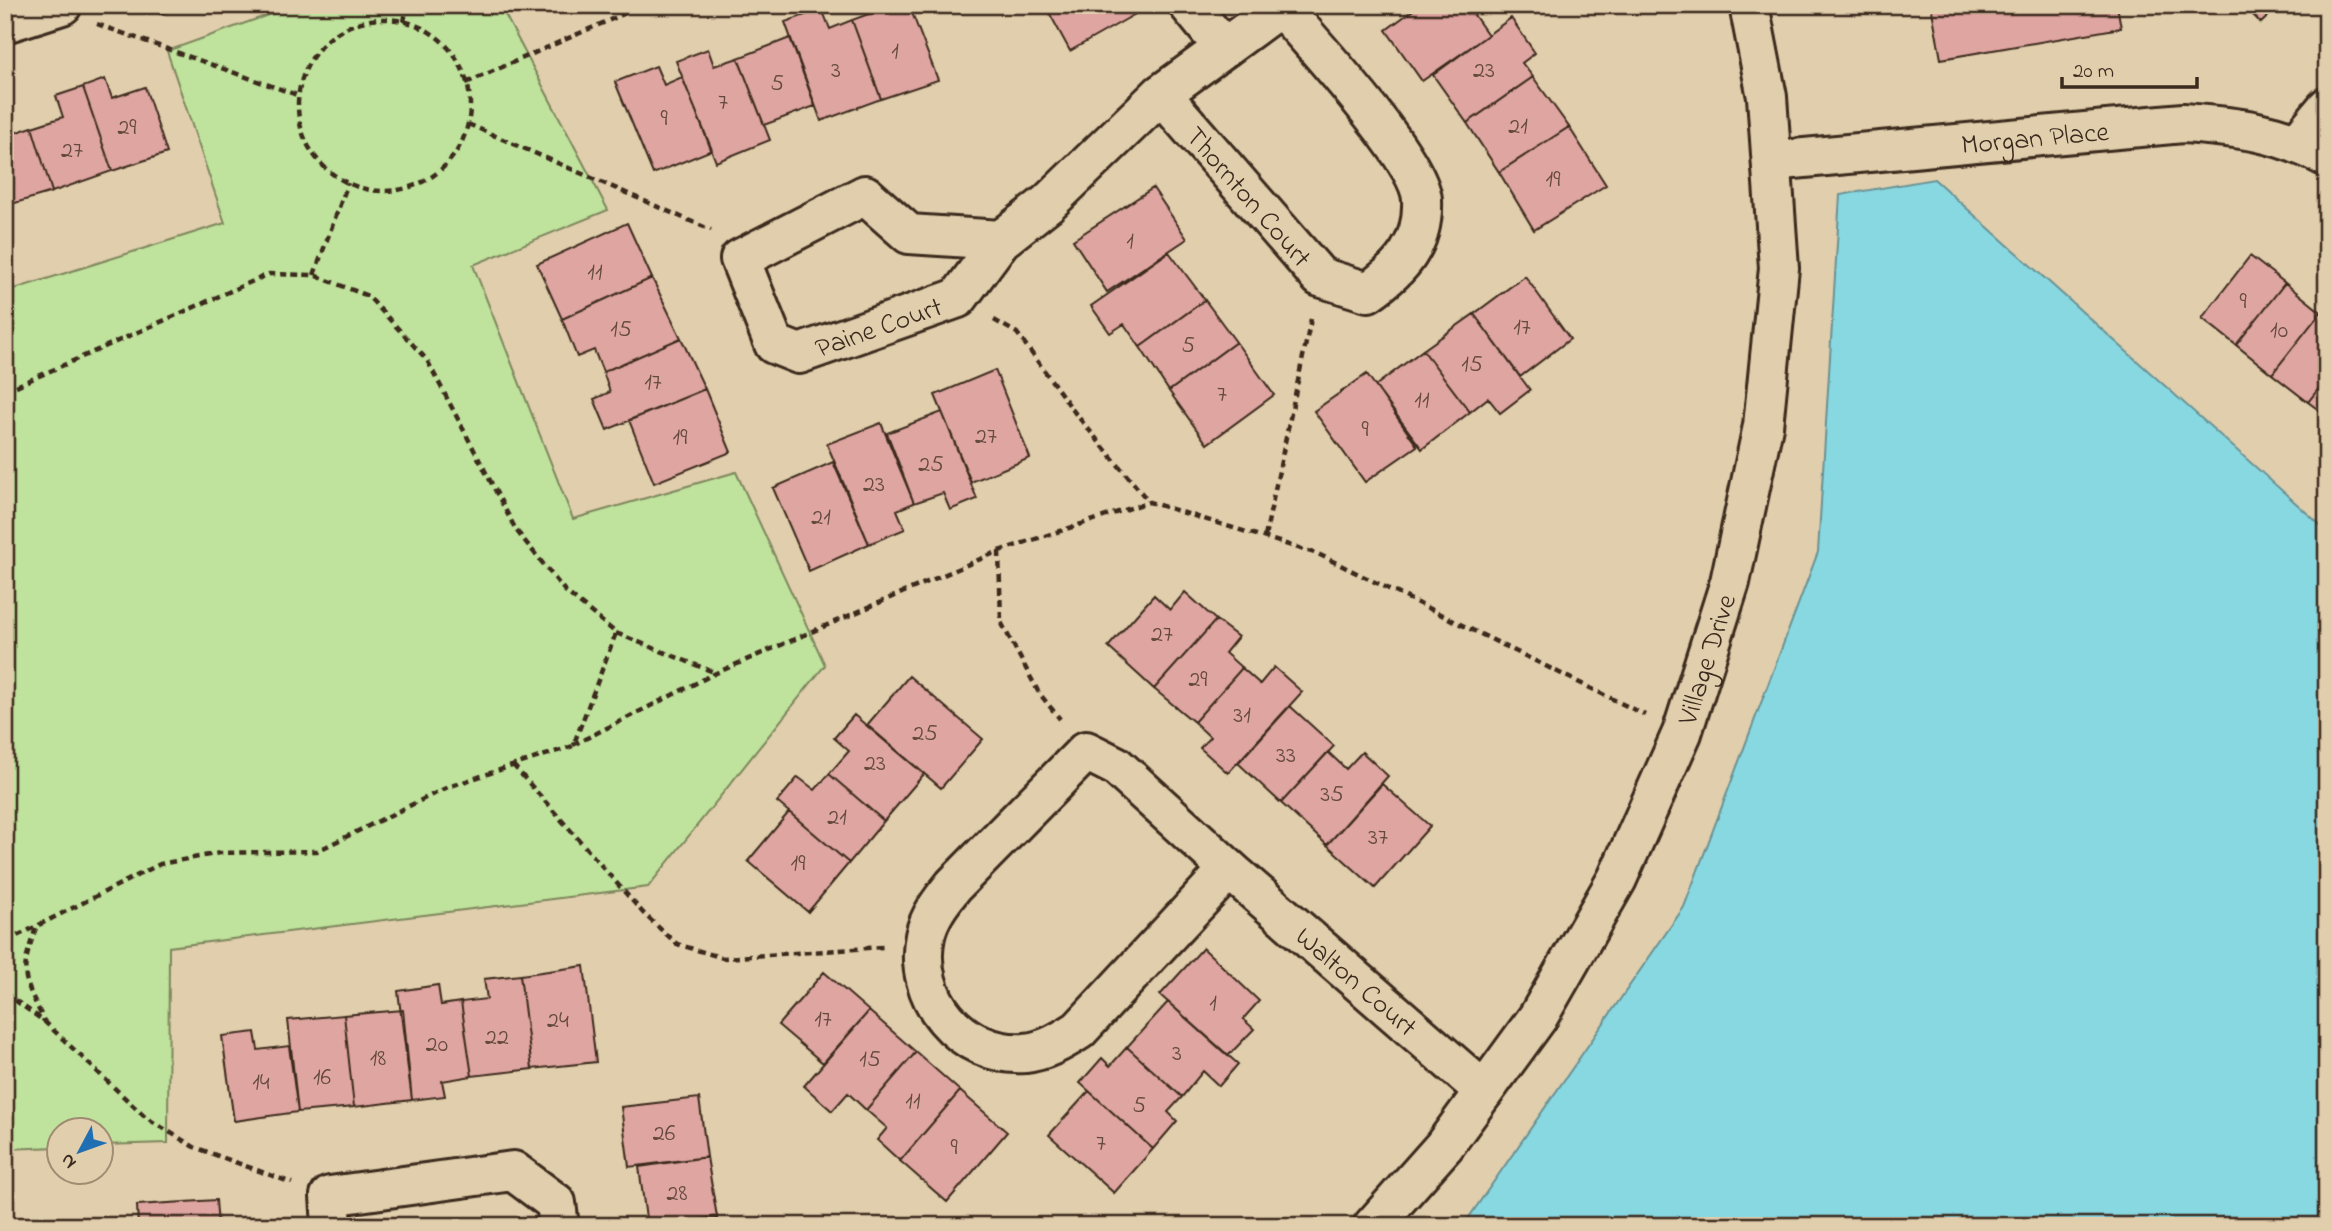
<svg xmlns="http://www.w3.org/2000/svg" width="2332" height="1231" font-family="'Indie Flower',sans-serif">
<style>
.green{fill:#bfe29c;stroke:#7d865d;stroke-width:2}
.water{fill:#88d8e2;stroke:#699294;stroke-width:2}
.building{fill:#dfa5a0;stroke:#3b2a1e;stroke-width:2}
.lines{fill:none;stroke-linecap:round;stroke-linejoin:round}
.minor-casing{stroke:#3b2a1e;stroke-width:44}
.path{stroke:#3b2a1e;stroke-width:4.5;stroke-dasharray:7 5;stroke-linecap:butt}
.minor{stroke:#e1ceac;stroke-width:38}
.labels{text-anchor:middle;stroke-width:5;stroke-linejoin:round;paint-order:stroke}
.number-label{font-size:24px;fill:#64493e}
.street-label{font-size:28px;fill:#3b2a1e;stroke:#e1ceac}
</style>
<rect width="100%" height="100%" fill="#e1ceac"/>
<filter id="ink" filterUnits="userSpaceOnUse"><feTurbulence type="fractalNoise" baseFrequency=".0143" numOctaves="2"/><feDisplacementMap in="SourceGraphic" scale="14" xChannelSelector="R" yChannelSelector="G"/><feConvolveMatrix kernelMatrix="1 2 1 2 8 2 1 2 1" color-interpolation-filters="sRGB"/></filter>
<g filter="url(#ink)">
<path class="green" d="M296,5h204l108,205 -135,55 100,254 163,-47 89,193 -177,222 -479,60 -1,196 -66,2v-15h-42l-1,17 -54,2v-857l220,-69 -58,-172z"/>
<path class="water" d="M1934,179l393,352v695h-864l221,-319 134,-355 22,-357z"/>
<path class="building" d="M157,5h28l-25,9z
M875,5h34l29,75 -57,19 -29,-79 25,-9z
M1045,5h99l2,3 -76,43z
M1420,5h47l21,30 -66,46 -36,-51z
M1931,5h186l4,23 -180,31z
M2243,5h37l-19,18z
M822,9l8,20 22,-9 29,79 -60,22 -36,-99z
M1511,18l24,35 -13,10 11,14 -66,46 -34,-48z
M790,38l25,68 -51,19 -26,-67z
M708,49l6,17 24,-8 32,82 -54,22 -40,-101z
M656,66l8,19 18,-8 30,73 -59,24 -38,-92z
M1533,77l36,50 -70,45 -32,-49z
M105,79l7,19 33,-11 22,66 -55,18 -29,-84z
M83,87l29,84 -60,21 -20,-65 31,-10 -7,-21z
M32,127l20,65 -47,14v-70z
M1569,127l37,58 -72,45 -35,-58z
M1153,188l34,51 -80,53 -34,-52z
M627,223l25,55 -90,41 -25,-55z
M1169,252l36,48 -65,47 -16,-23 -14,9 -19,-27z
M2250,256l35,27 -49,62 -34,-27z
M1525,276l45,63 -50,38 -46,-63z
M652,278l29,60 -78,34 -9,-22 -17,7 -15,-38z
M2285,283l36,29 -49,62 -36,-29z
M1205,300l31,42 -67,49 -29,-44z
M2321,312l6,5v61l-19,24 -36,-28z
M1474,314l56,76 -30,23 -12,-15 -18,14 -47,-62z
M681,338l24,51 -98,41 -13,-31 16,-7 -7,-20z
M1236,342l38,53 -67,49 -38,-53z
M1423,350l47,62 -48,37 -47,-63z
M995,370l35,88 -59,24 -36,-87z
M1367,374l50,72 -52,36 -51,-71z
M2327,378v38l-19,-14z
M705,389l26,63 -77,31 -25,-63z
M942,412l35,87 -27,11 -7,-17 -29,10 -27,-70z
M881,423l33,80 -17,7 8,19 -36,15 -42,-100z
M833,462l36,82 -60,27 -36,-83z
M1185,592l31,28 -62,69 -46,-42 46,-52 16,15z
M1216,620l22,17 -13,16 17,15 -48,54 -40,-33z
M1274,667l28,25 -74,81 -28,-25 10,-11 -16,-15 48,-54 18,16z
M909,676l74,63 -42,49 -74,-63z
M1290,706l44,40 -53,57 -43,-40z
M854,715l70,59 -40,47 -55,-47 20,-23 -15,-13z
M1328,752l18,17 16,-17 26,24 -61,69 -46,-42z
M829,774l55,47 -35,42 -72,-61 21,-25 17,13z
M1382,784l48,42 -55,62 -48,-43z
M789,812l60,51 -41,49 -60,-51z
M1203,948l56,53 -16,18 11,10 -26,27 -68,-61z
M584,966l12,96 -64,7 -12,-94z
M824,972l45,39 -46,52 -45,-38z
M520,975l12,94 -60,7 -11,-74 26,-3 -3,-20z
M438,985l3,20 20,-3 11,74 -30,5 3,15 -33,4 -14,-109z
M1168,1002l70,62 -19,22 -16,-15 -21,26 -55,-50z
M403,1010l9,90 -58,7 -10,-92z
M869,1011l47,41 -50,58 -18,-17 -16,18 -28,-25z
M344,1015l10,92 -56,5 -10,-92z
M255,1032l3,18 31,-4 9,66 -64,9 -12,-85z
M1127,1047l55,50 -14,15 9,9 -24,28 -73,-66 22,-25 8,8z
M916,1052l44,39 -60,70 -23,-21 10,-12 -21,-18z
M960,1091l47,41 -60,70 -47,-41z
M1089,1091l64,58 -39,44 -65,-58z
M699,1098l8,59 -78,10 -8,-60z
M707,1157l10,60 -70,9 -8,-59z
M216,1200l2,26h-80l-1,-21z
M717,1217v9h-62z"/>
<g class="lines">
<defs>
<g id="minor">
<path d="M1189,5l35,43"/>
<path d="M5,23l57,-18"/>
<path id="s1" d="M1161,94l159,183 48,15c33,-23 56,-48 54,-92 -2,-41 -110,-157 -141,-193"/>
<path d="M2298,142l29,-35"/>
<path id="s2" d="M1772,161l411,-38c56,4 92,8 144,34"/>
<path id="s3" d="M1001,240l-92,-6 -44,-39 -125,64 34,85 25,10 159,-56 43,-58 47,-37 113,-109 122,-89"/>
<path d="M1086,751l30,15 113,103 -150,161c-17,11 -34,21 -54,23 -64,4 -113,-56 -100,-117 4,-20 17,-36 29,-51z"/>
<path id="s4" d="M1229,869l255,222"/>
<path d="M332,1226l-2,-30 183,-25 43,32 3,23"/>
<path id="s5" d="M1373,1226l71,-80 94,-129 79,-138 65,-146 48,-151 33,-156 16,-158 -12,-171 -18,-92"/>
</g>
</defs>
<use href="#minor" class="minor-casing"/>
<path class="path" d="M298 105a86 86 0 1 1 172 0a86 86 0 1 1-172 0Z
M404,22l3,-17
M97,24l200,71
M466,83l178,-78
M468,124l243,106
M314,275l34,-92
M994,320l23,13 58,80 74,89
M5,391l264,-117 45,1 54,21 59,64 89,170 49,61 51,42 -43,113 -125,41 -131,64 -97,2 -60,11 -155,78
M1265,537l46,-218
M999,551l2,71 38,71 21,26
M616,633l100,40
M573,745l143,-72 283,-122 150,-49 169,52 327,161
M513,765l131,149 33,30 46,14 160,-11
M36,928c-18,49 -12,49 8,93
M5,993l40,29 100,95 49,30 98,36"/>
<use href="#minor" class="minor"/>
</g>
</g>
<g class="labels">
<g class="number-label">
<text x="895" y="58">1</text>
<text x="836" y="77">3</text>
<text x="1484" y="77">23</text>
<text x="777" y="90">5</text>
<text x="723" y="109">7</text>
<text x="664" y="125">9</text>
<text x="1518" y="133">21</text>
<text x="127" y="134">29</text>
<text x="72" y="157">27</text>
<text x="1553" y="186">19</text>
<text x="1130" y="248">1</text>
<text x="595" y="279">11</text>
<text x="2243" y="308">9</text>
<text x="1522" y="334">17</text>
<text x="621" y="336">15</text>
<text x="2279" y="337">10</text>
<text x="1188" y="352">5</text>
<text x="1472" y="371">15</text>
<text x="653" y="389">17</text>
<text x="1222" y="401">7</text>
<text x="1422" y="407">11</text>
<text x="1365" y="436">9</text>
<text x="986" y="443">27</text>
<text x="680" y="444">19</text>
<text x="931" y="471">25</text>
<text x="874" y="491">23</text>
<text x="821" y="524">21</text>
<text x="1162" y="641">27</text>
<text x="1198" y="686">29</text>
<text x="1242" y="722">31</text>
<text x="925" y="740">25</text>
<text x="1286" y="762">33</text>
<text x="875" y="770">23</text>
<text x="1332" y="801">35</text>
<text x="837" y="824">21</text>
<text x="1378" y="844">37</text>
<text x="798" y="870">19</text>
<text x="1213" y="1010">1</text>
<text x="823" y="1026">17</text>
<text x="558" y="1027">24</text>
<text x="497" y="1044">22</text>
<text x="437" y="1051">20</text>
<text x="1177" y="1060">3</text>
<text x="378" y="1065">18</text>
<text x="870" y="1066">15</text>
<text x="322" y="1084">16</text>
<text x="261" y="1089">14</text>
<text x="913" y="1108">11</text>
<text x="1139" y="1112">5</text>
<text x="664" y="1140">26</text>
<text x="1101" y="1150">7</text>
<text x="954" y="1154">9</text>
<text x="677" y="1200">28</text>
</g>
<g class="street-label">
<text dy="10" stroke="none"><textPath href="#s2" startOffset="264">Morgan Place</textPath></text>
<text dy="10" stroke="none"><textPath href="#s1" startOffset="135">Thornton Court</textPath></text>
<text dy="10" stroke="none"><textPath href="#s3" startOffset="494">Paine Court</textPath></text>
<text dy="10" stroke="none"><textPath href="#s5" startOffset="663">Village Drive</textPath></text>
<text dy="10" stroke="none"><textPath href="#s4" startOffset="170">Walton Court</textPath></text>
</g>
</g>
<rect width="2332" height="1231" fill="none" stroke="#e1ceac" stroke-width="28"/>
<rect x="14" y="14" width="2304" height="1203" fill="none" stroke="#3b2a1e" stroke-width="2.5" filter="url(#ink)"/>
<g transform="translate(80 1151) rotate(229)"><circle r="33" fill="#e1ceac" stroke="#9f8c73" stroke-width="2"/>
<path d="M0-5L12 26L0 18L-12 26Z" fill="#1f6fb2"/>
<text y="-10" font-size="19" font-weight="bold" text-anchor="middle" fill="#3b2a1e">N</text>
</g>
<path d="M2062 77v10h135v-10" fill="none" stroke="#3b2a1e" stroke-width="3.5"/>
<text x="2073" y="77" font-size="21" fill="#3b2a1e" stroke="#e1ceac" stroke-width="5" paint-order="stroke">20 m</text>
</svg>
